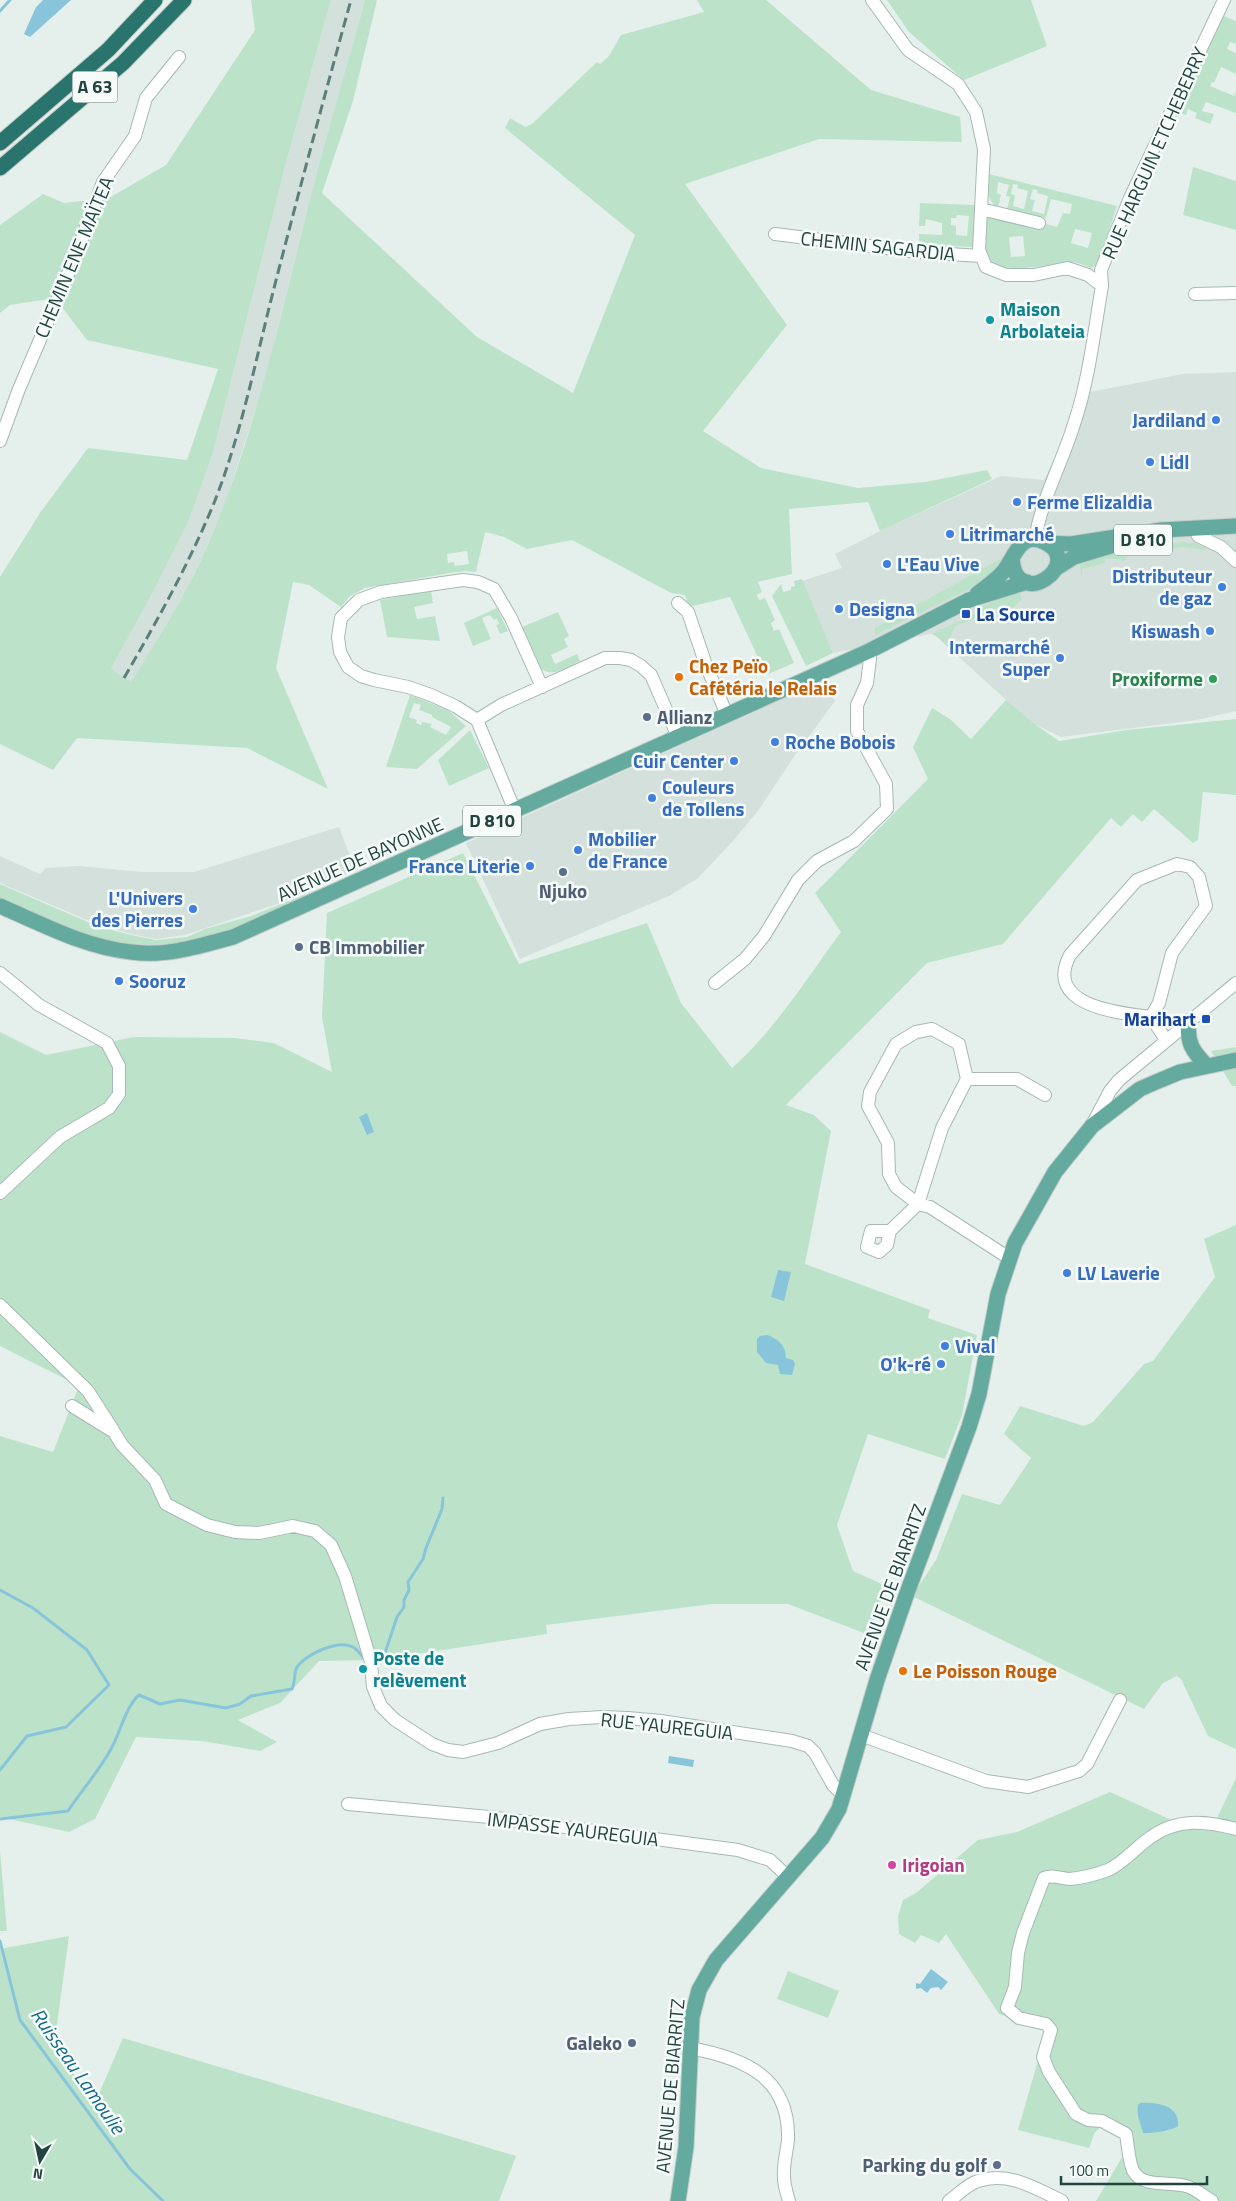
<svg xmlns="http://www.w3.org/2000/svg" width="1236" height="2201" font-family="'Titillium Web',sans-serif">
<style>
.built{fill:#d3e0db}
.green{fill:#bce3ca;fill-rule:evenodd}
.water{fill:#88c5da}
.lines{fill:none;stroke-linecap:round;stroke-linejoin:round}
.stream{stroke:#88c5da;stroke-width:3}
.minor-casing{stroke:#a6b9b4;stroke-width:14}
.major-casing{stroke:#c1cbc9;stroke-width:17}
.highway-casing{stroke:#c1cbc9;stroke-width:17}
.minor{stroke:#fff;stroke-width:12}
.major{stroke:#65aa9f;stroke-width:15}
.highway{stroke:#29746c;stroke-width:15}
.rail{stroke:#5c7f79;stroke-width:3;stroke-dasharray:10 5;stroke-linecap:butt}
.culture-dot{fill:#0f9aa8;stroke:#f6fbf9;stroke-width:2}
.shop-dot{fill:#3f7fe0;stroke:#f6fbf9;stroke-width:2}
.transit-dot{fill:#1a4fb4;stroke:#f6fbf9;stroke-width:2}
.food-dot{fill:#e8710a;stroke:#f6fbf9;stroke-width:2}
.leisure-dot{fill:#2e9e5b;stroke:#f6fbf9;stroke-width:2}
.service-dot{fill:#5c6f8a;stroke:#f6fbf9;stroke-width:2}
.hotel-dot{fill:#d1479c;stroke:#f6fbf9;stroke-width:2}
.labels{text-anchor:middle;stroke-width:5;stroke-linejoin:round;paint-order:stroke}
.shield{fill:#f6fbf9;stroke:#617b76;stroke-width:1}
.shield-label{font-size:18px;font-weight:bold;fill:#21443e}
.street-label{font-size:19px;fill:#21443e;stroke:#f6fbf9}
.culture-label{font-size:19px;font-weight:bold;fill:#0d838f;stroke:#f6fbf9;text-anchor:start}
.shop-label{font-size:19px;font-weight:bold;fill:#366cbe;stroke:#f6fbf9;text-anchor:start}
.transit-label{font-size:19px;font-weight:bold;fill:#164399;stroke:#f6fbf9;text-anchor:start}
.food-label{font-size:19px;font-weight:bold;fill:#c56008;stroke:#f6fbf9;text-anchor:start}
.leisure-label{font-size:19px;font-weight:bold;fill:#27864d;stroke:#f6fbf9;text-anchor:end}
.service-label{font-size:19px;font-weight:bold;fill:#4e5e75;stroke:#f6fbf9;text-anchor:start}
.hotel-label{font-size:19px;font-weight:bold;fill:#b23c85;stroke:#f6fbf9;text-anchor:start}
.water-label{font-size:20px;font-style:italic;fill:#136989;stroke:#f6fbf9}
</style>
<rect width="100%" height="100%" fill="#e5f0ec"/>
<path class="built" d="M331,0h34l-48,171 -54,216 -38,116 -21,50 -25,53 -47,77 -21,-14 41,-75 36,-71 25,-70 72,-286z
M1236,372v339l-39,9 -136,17 -25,-12 -20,-16 -80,-73 -1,-3 -102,20 -31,-72 40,-13 -7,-14 45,-23 121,-55 43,4 46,-88 93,-18z
M822,681l13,20 -42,57 -35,53 -26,31 -34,36 -29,18 -149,63 -54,-116z
M339,827l16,43 -75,33 -95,32 -29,4 -25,-5 -37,-11 -94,-40v-27l40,18 6,-6 33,-2 64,6h51z"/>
<path class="green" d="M251,0h80l-46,167 -72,286 -25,70 -36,71 -41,75 20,13c27,-43 54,-85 74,-131 47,-107 72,-220 100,-332 18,-74 40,-146 60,-219h12l-24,101 -31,92 155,144 96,56 62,-158 -130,-107 5,-10 15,9 7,-3 65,-62 3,2 9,-8 12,-21 83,-23 -7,-12h69l105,90 89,27 2,25 -143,-3 -134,45 102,141 -84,106 58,37 97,20 67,-6 62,-12 5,9 -112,52 -12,-29 -79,7 3,65 -34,8 4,10 -5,3 2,5 6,-2 10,22 -4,3 3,8 5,-2 15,34 -28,12 -36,-78 -41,10 -4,-12 -14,-2 -99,-53 -45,9 -23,-12 -19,-5 -9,40 -11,-1 -15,2 -85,15 -15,8 -9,11 -32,-22 -16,-3 -17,86 52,121 -81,-41 -170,-10 -24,32 -53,-26v-167l40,-64 48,-65 99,12 31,-91 -131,-29 -32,-42 -45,7 -10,8v-88l43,-31 21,9 45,-5 57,-33 89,-135zM467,551l2,13 -14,2 -1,-4 -6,1 -1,-9z
M887,0h144l16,46 -83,34 -55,-48z
M1224,16l12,5v23l-6,-2 -3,7 9,4v21l-15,-7 -7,16 -2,-1 -2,4 24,10 2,-4v21l-30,-11 -4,9 12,3 -4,10 -15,-6 2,-5 -9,-4 -2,6 -8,-3z
M1193,167l43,14v49l-53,-15z
M989,174l128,32 -18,58 -8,4c-7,-3 -14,-6 -22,-6 -18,1 -78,19 -83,-11 -2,-11 1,-24 1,-35l56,13 2,-5 12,3 6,-14 7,1 2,-10 -21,-5 -5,19 -39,-9 3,-12 -4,-1 3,-11 -11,-3 -1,11 4,2 -3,13c-13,-8 -9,-21 -9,-34zM1013,184l5,1 -1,3 11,3 -4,18 -11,-3 2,-11 -4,-1zM1033,189l4,1v3l11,3 -4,18 -12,-3 3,-11 -5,-1zM1075,229l17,4 -4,15 -17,-5zM1023,236l2,20 -14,1 -2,-20z
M920,203l55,2 -2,42 -49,-2 -5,-4v-7l23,1v-12l-16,-4 -1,7h-6zM957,215l12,1 -2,20 -11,-1v-9l-5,-1v-7h5z
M1183,542l11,1 12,5 -1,2 -22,-3 -39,6 -1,-3 -17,7v3l-4,1 -1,-2h-16v4l-23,6v9l-3,-17 37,-11z
M1002,558l-9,14 -26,18 -92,45v-7z
M802,579l31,74 -27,13 -34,-70 9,-12 2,8 8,-2v-3l4,-1 -1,-5z
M431,591l2,12 -19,4 3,12 18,-3 5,25 -53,-4 -7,-37z
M1017,592l3,1 2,6 -8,8 -12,4 -5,-3 -13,3 -4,6 -25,9 -5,12 5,15 -19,-17 -5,-2 45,-21 2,-5z
M497,608l11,23 -8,3 -4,-9 3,-1 -2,-5 -3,1 -4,-5 -8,3 9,21 -18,7 -9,-23z
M558,612l11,24 -5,3 4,8 -17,8 4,9 22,-10 3,7c-11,5 -29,18 -39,7l-19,-41z
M410,695l38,15 18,16 -49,43 -31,-2zM414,703l7,2 -2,5 13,5v2l19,10 -5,8 -16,-8 2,-3 -10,-2 -1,3 -5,-2 1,-3 -8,-3z
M1006,700l30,25 23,16 68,-11 109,-11v76l-33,-3 -5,48 -5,3 -39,-34 -12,13 -9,-8 -12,13 -10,-9 -108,126 -76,19 -141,142 28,10 17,16 -26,133 125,46 -2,8 49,17 -15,80 -17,44 -77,-25 -31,91 16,46 33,15 -17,49 -81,-31h-76l-166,21 1,9 -170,26 -58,1 -39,42 -42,17 39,22 -17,9 -58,-10 -66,-4 -41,82 -26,13 -69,-15v-381l53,16 26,-66 -79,-40v-314l46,23 88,-18 101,1 39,5 58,29 -10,-55 5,-104 136,-60 56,111 128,-41 34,80 51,65c43,-38 75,-90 109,-136l-26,-39 113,-114 -15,-32 19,-39 18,11 21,20z
M470,730l19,38 -40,18 -11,-26z
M344,879c-19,11 -39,19 -58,28 -50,22 -98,42 -154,37 -46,-4 -90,-27 -132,-46v-14l97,42 34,9 25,5 31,-3 18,-8 46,-13z
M1236,1047v39h-4l-21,-35z
M1236,1225v524l-28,-13 -27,-57 -4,-3 -14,7 -19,26 -232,-113 24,-36 26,-66 38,11 31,-47 -27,-24 16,-28 64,20 9,-4 51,-58 9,-3 62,-84 -11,-38z
M1236,1778v423h-140l28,-47 -3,-20 -20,-7 -6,5 -6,16 -71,-18 29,-101 -48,-15 -53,-80 -7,9 -18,-8 -6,8 -16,-9 -1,-18 5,-16 13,-7 62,-53 39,-8 93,-40 64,29 43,-3z
M0,1851l7,80h-7z
M69,1936l-15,111 41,56 28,-65 393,118 -17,45h-499v-252z
M788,1971l51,20 -11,27 -51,-19z"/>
<path class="water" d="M43,0h28l-41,37 -6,-3 12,-27z
M367,1113l7,19 -7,3 -8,-18z
M778,1270l13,2 -7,29 -13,-4z
M767,1335c11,4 19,10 19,23l7,2 2,4 -3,11 -12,-1 -2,-9 -12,-2 -9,-11v-13l3,-3z
M669,1756l25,4 -1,7 -25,-4z
M931,1969l17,13 -7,8 -3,-3 -7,1 -4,5 -6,-5 -5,1v-6l4,1z
M1140,2103c16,-1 40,2 38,23 -4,4 -28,8 -35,7 -2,-9 -7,-17 -5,-28z"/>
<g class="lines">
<path class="stream" d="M0,11l10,-11
M0,1590l33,18 54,42 22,35 -43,42 -39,9 -27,34
M378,1657l6,-1 13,-39 7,-10v-7l5,-10 -1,-8 15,-23 3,-11 16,-39 1,-11
M0,1819l68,-8c14,-21 31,-40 43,-62 9,-16 15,-43 28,-54l21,9 20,-4 46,8 14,-4 11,-8 41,-7c3,-6 2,-14 4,-20 7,-14 42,-30 57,-22 4,2 8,8 11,11
M0,1941l20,79 110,149 33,32"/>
<defs>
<path id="minor" d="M872,0l36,50 50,34 18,28 8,37 -5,101 7,17 20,8h28l33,-7 21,7 14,11
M981,209l58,14
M775,234l142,18 64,4
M1195,294l41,-1
M0,441l19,-52 57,-134 27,-73 32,-46 11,-38 33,-41
M1198,536l23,11 15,14
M1035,539c7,-41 27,-76 39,-115 15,-44 20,-92 28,-138l-1,-16 29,-72 94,-198
M678,603l10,9 18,53 21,50
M477,720l-22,-14 -24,-11 -23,-8 -34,-7 -13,-4 -13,-9 -8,-15 -2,-15 3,-19 18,-18 22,-8 82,-12 15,2 16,7 17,29 31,69
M515,811l-38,-91 24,-15 104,-47h15l11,2 10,6 10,9 27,62
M0,973l39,32 68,38 12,23v28l-10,14 -49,29 -60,56
M715,983l30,-24 19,-23 34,-56 19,-19 37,-20 33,-32 -1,-25 -29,-53v-26l10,-22 3,-24 -1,-8
M1151,1017c-32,-4 -108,-11 -81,-62l67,-75 40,-16 13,3 9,10 7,29 -34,47 -13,50 -8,14 15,23
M967,1079l-8,-35 -27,-15 -16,3 -20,12 -26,48 -2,14 20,37 1,31 7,13 22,17 24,-76 25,-49h50l28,16
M1093,1123l17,-32 9,-11 117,-97
M890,1231l-3,14 -8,7 -12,-5 4,-16h19l28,-27 12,3 79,51
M0,1305l88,86 25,39
M72,1406l42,26 8,13 33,35 11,24 41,21 28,7 24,1 34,-7 22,5 16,14 14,31 26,86 2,25 8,19 14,14 37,24 16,6 15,2 35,-9 42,-19 29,-5 33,-2 26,1 33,3 131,20 16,5 7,7 18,32 10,10
M861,1735l125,46 42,6 51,-16 8,-7 33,-64
M348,1804l141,13 249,33 32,10 18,17
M690,2048c54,10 100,29 98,92 -1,10 -4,21 -4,31 -1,10 2,20 5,30
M949,2201c8,-6 19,-17 29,-20 31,-10 57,7 84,20
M1212,2201c-7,-4 -15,-11 -23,-14 -16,-7 -45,2 -55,-15 -5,-7 -6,-27 -8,-38l-24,-13 -14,-1 -12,-6 -27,-42 -6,-15 8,-27 -5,-6 -27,-6 -12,-10 8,-21 3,-34 5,-20 21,-55c9,-4 17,1 26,1 12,-1 27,-5 38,-9 17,-8 28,-23 43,-33 26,-19 55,-16 85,-8"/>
<path id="major" d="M1046,543l25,1 90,-14 75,-4
M1055,569l19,-12 40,-12
M977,594c9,-7 19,-14 26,-22 11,-13 17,-42 41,-30 43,20 -27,72 -32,17
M0,906c42,18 84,41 131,46 34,5 69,-6 102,-15l636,-286 100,-51 58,-18
M1189,1021c-3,21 4,31 18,45
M678,2201l8,-54 6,-130 7,-27 17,-30 106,-122 17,-29 38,-129 30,-87 62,-166 10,-33 19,-100 17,-51 40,-71 37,-46 48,-37 16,-7 24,-10 56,-12"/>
<path id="highway" d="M0,143l108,-93 47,-50
M0,168l123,-105 61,-63"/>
</defs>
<use href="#minor" class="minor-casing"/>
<use href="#major" class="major-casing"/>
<use href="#highway" class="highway-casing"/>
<use href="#minor" class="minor"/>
<use href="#major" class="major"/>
<use href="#highway" class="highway"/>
<path class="rail" d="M124,678c33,-57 65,-114 90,-175 27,-68 41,-140 59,-211 25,-97 51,-195 78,-292"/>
</g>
<g class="culture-dot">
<circle cx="990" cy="320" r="5"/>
<circle cx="363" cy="1669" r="5"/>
</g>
<g class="shop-dot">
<circle cx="1216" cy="420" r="5"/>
<circle cx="1150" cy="462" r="5"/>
<circle cx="1017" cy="502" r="5"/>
<circle cx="950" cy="534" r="5"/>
<circle cx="887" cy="564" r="5"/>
<circle cx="1222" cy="587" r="5"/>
<circle cx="839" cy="609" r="5"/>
<circle cx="1210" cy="631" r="5"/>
<circle cx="1060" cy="658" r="5"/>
<circle cx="775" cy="742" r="5"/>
<circle cx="734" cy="761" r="5"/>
<circle cx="652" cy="798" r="5"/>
<circle cx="578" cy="850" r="5"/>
<circle cx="530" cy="866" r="5"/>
<circle cx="193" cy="909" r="5"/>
<circle cx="119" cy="981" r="5"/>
<circle cx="1067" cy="1273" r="5"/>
<circle cx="945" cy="1346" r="5"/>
<circle cx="941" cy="1364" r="5"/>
</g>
<g class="transit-dot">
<rect x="961" y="609" width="10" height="10" rx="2.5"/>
<rect x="1201" y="1014" width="10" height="10" rx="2.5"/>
</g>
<g class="food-dot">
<circle cx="679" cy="677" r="5"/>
<circle cx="903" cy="1671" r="5"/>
</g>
<circle class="leisure-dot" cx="1213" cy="679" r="5"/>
<g class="service-dot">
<circle cx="647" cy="717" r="5"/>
<circle cx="563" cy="872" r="5"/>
<circle cx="299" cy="947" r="5"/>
<circle cx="632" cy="2043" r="5"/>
<circle cx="997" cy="2165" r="5"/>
</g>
<circle class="hotel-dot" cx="892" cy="1865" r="5"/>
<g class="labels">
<g class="shield">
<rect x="72.5" y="71.5" width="45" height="31" rx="4"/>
<rect x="1114" y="524.5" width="58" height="31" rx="4"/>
<rect x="463" y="805.5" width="58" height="31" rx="4"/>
</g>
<g class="shield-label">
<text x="95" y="93">A 63</text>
<text x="1143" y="546">D 810</text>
<text x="492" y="827">D 810</text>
</g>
<g class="street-label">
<text transform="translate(1154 153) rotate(-66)" y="7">RUE HARGUIN ETCHEBERRY</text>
<text transform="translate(878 246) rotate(6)" y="7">CHEMIN SAGARDIA</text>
<text transform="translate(74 257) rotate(-67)" y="7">CHEMIN ENE MAÏTEA</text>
<text transform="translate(360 859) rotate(-24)" y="7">AVENUE DE BAYONNE</text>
<text transform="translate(890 1587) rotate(-70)" y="7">AVENUE DE BIARRITZ</text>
<text transform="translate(667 1726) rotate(6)" y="7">RUE YAUREGUIA</text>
<text transform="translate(573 1829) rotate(7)" y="7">IMPASSE YAUREGUIA</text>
<text transform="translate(670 2086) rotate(-85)" y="7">AVENUE DE BIARRITZ</text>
</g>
<g class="culture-label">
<text x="1000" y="316">Maison<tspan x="1000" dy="22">Arbolateia</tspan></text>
<text x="373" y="1665">Poste de<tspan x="373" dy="22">relèvement</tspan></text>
</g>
<g class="shop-label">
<text x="1206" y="427" text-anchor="end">Jardiland</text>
<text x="1160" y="469">Lidl</text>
<text x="1027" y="509">Ferme Elizaldia</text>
<text x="960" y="541">Litrimarché</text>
<text x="897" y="571">L'Eau Vive</text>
<text x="1212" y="583" text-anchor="end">Distributeur<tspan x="1212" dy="22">de gaz</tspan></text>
<text x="849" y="616">Designa</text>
<text x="1200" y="638" text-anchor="end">Kiswash</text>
<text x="1050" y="654" text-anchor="end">Intermarché<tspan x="1050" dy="22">Super</tspan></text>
<text x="785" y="749">Roche Bobois</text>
<text x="724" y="768" text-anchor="end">Cuir Center</text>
<text x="662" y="794">Couleurs<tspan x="662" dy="22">de Tollens</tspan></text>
<text x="588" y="846">Mobilier<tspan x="588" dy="22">de France</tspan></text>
<text x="520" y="873" text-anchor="end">France Literie</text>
<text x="183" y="905" text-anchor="end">L'Univers<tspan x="183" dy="22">des Pierres</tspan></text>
<text x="129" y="988">Sooruz</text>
<text x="1077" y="1280">LV Laverie</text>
<text x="955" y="1353">Vival</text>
<text x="931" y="1371" text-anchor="end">O'k-ré</text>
</g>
<g class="transit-label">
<text x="976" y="621">La Source</text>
<text x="1196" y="1026" text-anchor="end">Marihart</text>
</g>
<g class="food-label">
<text x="689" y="673">Chez Peïo<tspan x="689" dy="22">Cafétéria le Relais</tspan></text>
<text x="913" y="1678">Le Poisson Rouge</text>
</g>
<g class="leisure-label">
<text x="1203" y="686">Proxiforme</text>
</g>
<g class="service-label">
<text x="657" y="724">Allianz</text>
<text x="563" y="898" text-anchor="middle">Njuko</text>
<text x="309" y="954">CB Immobilier</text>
<text x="622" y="2050" text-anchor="end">Galeko</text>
<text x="987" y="2172" text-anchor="end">Parking du golf</text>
</g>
<g class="hotel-label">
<text x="902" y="1872">Irigoian</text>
</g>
<g class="water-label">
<text transform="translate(78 2071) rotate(55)" y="7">Ruisseau Lamoulie</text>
</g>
</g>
<g transform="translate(40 2161) rotate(189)" stroke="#f6fbf9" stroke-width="4" paint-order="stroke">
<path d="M0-4L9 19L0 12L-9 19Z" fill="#21443e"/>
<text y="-8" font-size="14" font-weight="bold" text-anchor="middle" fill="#21443e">N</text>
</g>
<path d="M1061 2176v8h146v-8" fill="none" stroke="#21443e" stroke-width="2.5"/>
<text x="1068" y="2176" font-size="15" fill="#21443e" stroke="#f6fbf9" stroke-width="4" paint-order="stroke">100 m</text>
</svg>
